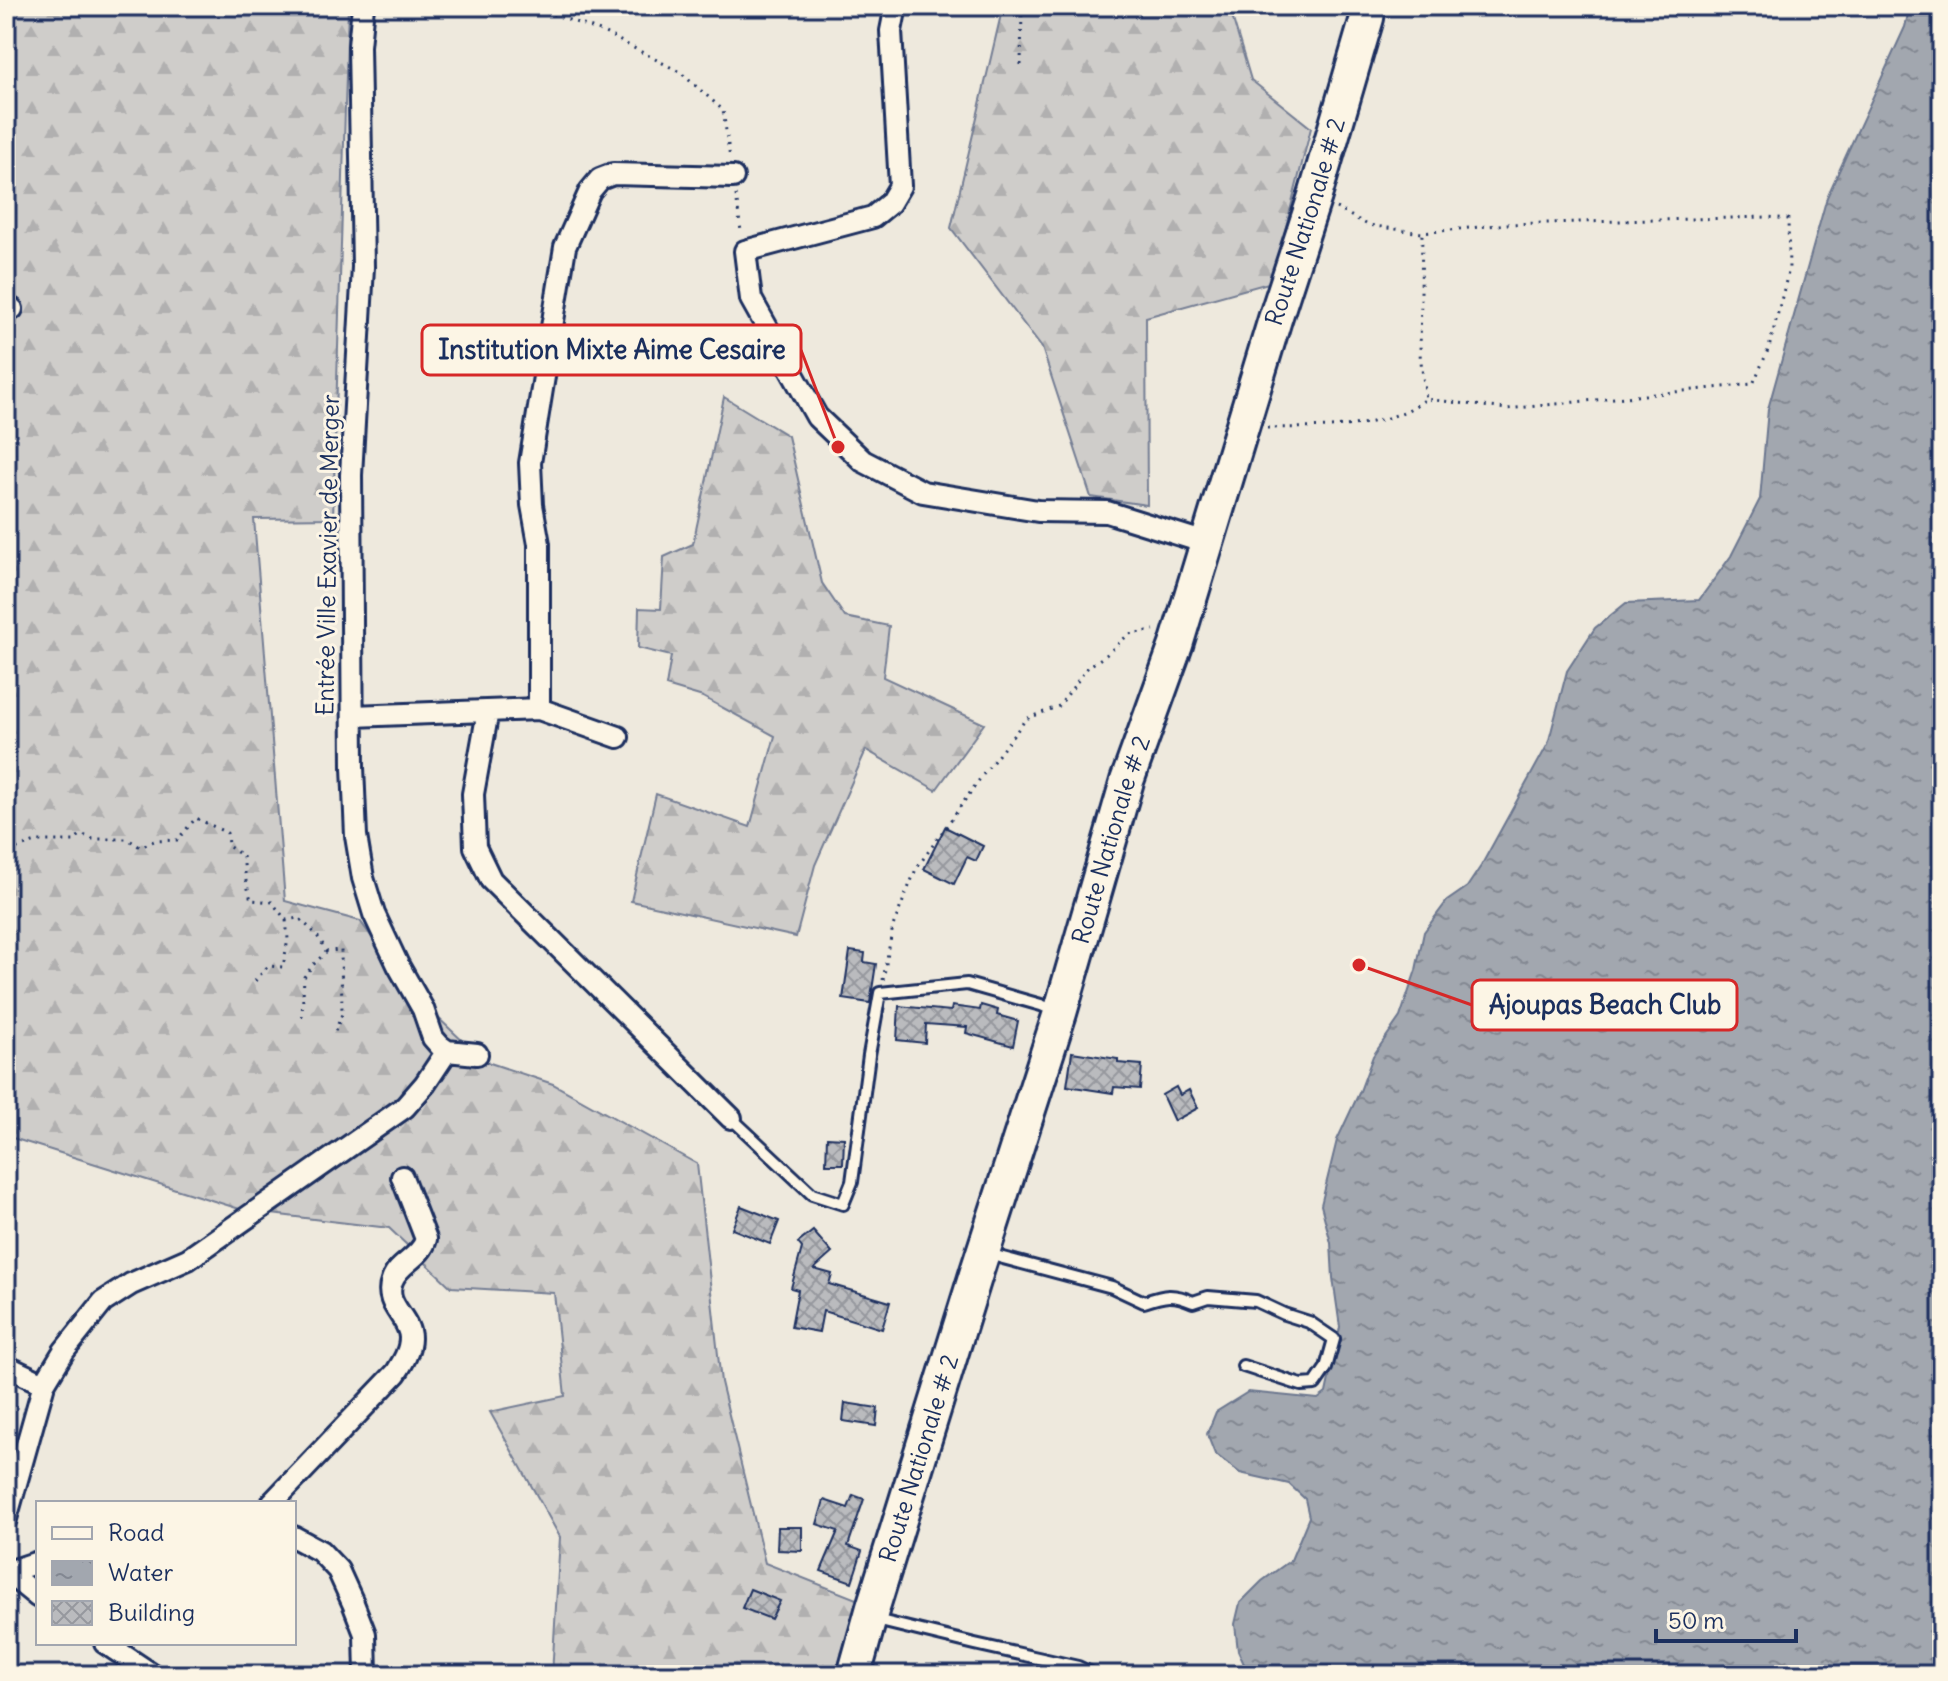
<svg xmlns="http://www.w3.org/2000/svg" width="1948" height="1681" font-family="Delius,sans-serif">
<style>
.forest{fill:url(#forest-firs);stroke:#757e94;stroke-width:2}
.water{fill:url(#water-ripples);stroke:#6c778f;stroke-width:2}
.building{fill:url(#building-cross-hatch);stroke:#1b2f5e;stroke-width:2}
.lines{fill:none;stroke-linecap:round;stroke-linejoin:round}
.service-casing{stroke:#1b2f5e;stroke-width:16}
.minor-casing{stroke:#1b2f5e;stroke-width:26}
.primary-casing{stroke:#1b2f5e;stroke-width:38}
.path{stroke:#1b2f5e;stroke-width:3;stroke-dasharray:2 6;stroke-linecap:butt}
.service{stroke:#fcf5e5;stroke-width:10}
.minor{stroke:#fcf5e5;stroke-width:20}
.primary{stroke:#fcf5e5;stroke-width:32}
.labels{text-anchor:middle;stroke-width:6;stroke-linejoin:round;paint-order:stroke}
.street-label{font-size:24px;fill:#1b2f5e;stroke:#fcf5e5}
.leader{fill:none;stroke:#d62828;stroke-width:3}
.callout-dot{fill:#d62828;stroke:#fcf5e5;stroke-width:3}
.callout{fill:#fcf5e5;stroke:#d62828;stroke-width:3}
.callout-label{font-size:26px;text-anchor:middle;font-weight:bold;fill:#1b2f5e}
</style>
<defs>
<pattern id="forest-firs" width="22" height="20" patternUnits="userSpaceOnUse" patternTransform="scale(2)"><rect width="22" height="20" fill="#cfcdca"/><path d="M5 1l3.5 6h-7zM16 11l3.5 6h-7z" fill="#b1b0b0"/></pattern>
<pattern id="water-ripples" width="26" height="14" patternUnits="userSpaceOnUse" patternTransform="scale(2)"><rect width="26" height="14" fill="#a2a7af"/><path d="M2 4q2-2 4 0t4 0M15 11q2-2 4 0t4 0" fill="none" stroke="#838892"/></pattern>
<pattern id="building-cross-hatch" width="8" height="8" patternUnits="userSpaceOnUse" patternTransform="scale(2)"><rect width="8" height="8" fill="#babbbe"/><path d="M0 0l8 8M0 8l8-8" fill="none" stroke="#96989e"/></pattern>
</defs>
<rect width="100%" height="100%" fill="#eee9dd"/>
<filter id="ink" filterUnits="userSpaceOnUse"><feTurbulence type="fractalNoise" baseFrequency=".0125" numOctaves="2"/><feDisplacementMap in="SourceGraphic" scale="16" xChannelSelector="R" yChannelSelector="G"/><feConvolveMatrix kernelMatrix="1 2 1 2 8 2 1 2 1" color-interpolation-filters="sRGB"/></filter>
<g filter="url(#ink)">
<path class="forest" d="M36,6h312l-15,512 -79,1 31,382 75,20 55,75 69,65 69,23 144,80 24,218 44,181 94,37 -21,75h-286l8,-138 -70,-125 75,-16 -11,-103 -103,-6 -62,-59 -143,-17 -240,-75v-1119l13,-6z
M1003,6h226l22,74 60,48 -39,154 -126,35 1,188 -56,-8 -49,-149 -91,-120z
M724,397l64,39 34,147 23,34 44,9 -6,51 101,47 -48,66 -70,-40 -51,115 -19,72 -165,-36 25,-107 94,33 25,-91 -72,-39 -37,-11 5,-30 -33,-8 1,-40 22,1 3,-52 29,-13z"/>
<path class="water" d="M1910,6h32v1669h-693l-11,-24 -3,-27 5,-21 22,-22 29,-21 18,-43 -4,-18 -16,-15 -49,-11 -25,-19 -8,-20 9,-22 32,-20 70,7 8,-6 14,-66 -7,-49 -2,-35 -10,-38 16,-65 23,-49 13,-35 27,-39 16,-47 8,-38 23,-31 20,-14 14,-21 67,-122 19,-73 28,-43 31,-25 73,-3 32,-44 29,-57 8,-90 59,-212 78,-170z"/>
<path class="building" d="M945,827l38,19 -7,15 -9,-4 -13,27 -30,-15z
M850,951l15,2 -1,9 12,2 -6,39 -27,-4z
M981,1005l17,5 -1,5 21,6 -5,25 -47,-13 1,-6 -41,-3 -1,19 -28,-3 2,-34 52,5 1,-5 28,4z
M1072,1052l46,7v4l24,2 -2,24 -26,-2 -1,6 -46,-7z
M1176,1087l4,8 9,-5 9,18 -24,13 -12,-26z
M827,1137l17,1 -1,26h-17z
M741,1206l38,15 -9,23 -38,-15z
M813,1231l19,22 -18,16 18,5 -3,10 61,18 -8,27 -59,-18 -4,21 -28,-5 7,-37 -7,-2 11,-40 -4,-5z
M845,1403l33,5 -2,18 -33,-5z
M853,1495l11,4 -16,47 14,5 -10,31 -31,-11 17,-40 -21,-7 7,-24 24,8z
M778,1527h24v24l-25,-1z
M750,1589l30,12 -9,18 -29,-11z"/>
<g class="lines">
<defs>
<path id="service" d="M731,1118l81,76 31,10 9,-22 17,-127 11,-62 87,-9 74,21 14,6
M988,1254l124,33 32,15c21,-7 29,-9 49,0l15,-5 48,4 28,13 25,8 25,17 -8,29 -11,16 -14,1 -58,-19
M872,1619l103,25 103,23 17,8"/>
<path id="minor" d="M363,6l-4,40 4,221 -12,208 2,292 3,69 7,42 11,36 24,51 25,44 10,29 7,8 7,5 30,3
M896,6l-5,25 9,155 -10,17 -17,14 -128,34 6,48 66,118 46,44 60,31 115,19 69,1 99,31
M6,310l6,-1
M539,709v-165l-7,-39 -2,-42 35,-216 25,-56 10,-12 13,-5 120,3
M488,711l-15,83 2,53 16,33 240,238
M353,716l186,-7 79,28
M6,1366l38,18
M272,1503l124,-130c7,-11 14,-22 14,-35 0,-21 -27,-33 -18,-57 6,-18 29,-23 34,-42l-24,-62
M6,1519l38,-135 20,-33 39,-49 28,-18 57,-25 217,-152 20,-23 22,-33
M294,1537l26,14 18,19 15,33 12,31 1,41
M6,1571l32,26
M8,1572l30,-10
M105,1643l48,32"/>
<g id="primary">
<path id="s1" d="M854,1675l19,-68 104,-336 83,-258 67,-232 49,-136 99,-326 40,-123 52,-178 2,-12"/>
</g>
</defs>
<use href="#service" class="service-casing"/>
<use href="#minor" class="minor-casing"/>
<use href="#primary" class="primary-casing"/>
<path class="path" d="M530,6l73,26 77,40 43,38 7,49
M1021,65l1,-59
M736,195l5,36
M1336,208l32,17 54,8 85,-9 261,-7 20,2 1,50 -20,79 -16,36 -246,25 -81,-10 -6,-45 2,-121
M1267,428c53,-1 114,4 159,-29
M6,859l5,-9 28,-9h35l7,-7 12,5h35l12,8 14,-6 23,-1 19,-22 31,15 1,13 15,10 3,25 5,19 21,2 14,18 13,-2 17,16 11,17 14,-1 1,64 -8,20
M883,980l10,-54 23,-57 66,-93 44,-57 33,-13 29,-39 18,-12 23,-21 25,-4
M255,981l13,-15 15,1 5,-28 -2,-19
M302,1017l2,-40 9,-12 14,-14"/>
<use href="#service" class="service"/>
<use href="#minor" class="minor"/>
<use href="#primary" class="primary"/>
</g>
</g>
<g class="labels">
<g class="street-label">
<text dy="8" stroke="none"><textPath href="#s1" startOffset="1522">Route Nationale # 2</textPath></text>
<text transform="translate(328 555) rotate(-89)" y="8">Entrée Ville Exavier de Merger</text>
<text dy="8" stroke="none"><textPath href="#s1" startOffset="874">Route Nationale # 2</textPath></text>
<text dy="8" stroke="none"><textPath href="#s1" startOffset="226">Route Nationale # 2</textPath></text>
</g>
</g>
<path class="leader" d="M838 447L801 350M1359 965L1472 1005"/>
<g class="callout-dot">
<circle cx="838" cy="447" r="8"/>
<circle cx="1359" cy="965" r="8"/>
</g>
<g class="callout">
<rect x="422" y="325" width="379" height="50" rx="8"/>
<rect x="1472" y="980" width="265" height="50" rx="8"/>
</g>
<g class="callout-label">
<text x="612" y="359">Institution Mixte Aime Cesaire</text>
<text x="1605" y="1014">Ajoupas Beach Club</text>
</g>
<rect width="1948" height="1681" fill="none" stroke="#fcf5e5" stroke-width="32"/>
<rect x="16" y="16" width="1916" height="1649" fill="none" stroke="#1b2f5e" stroke-width="3" filter="url(#ink)"/>
<rect x="36" y="1501" width="260" height="144" fill="#fcf5e5" stroke="#a2a6af" stroke-width="2"/>
<rect x="52" y="1527" width="40" height="12" fill="#fcf5e5" stroke="#a2a6af" stroke-width="2"/>
<text x="108" y="1541" font-size="24" fill="#1b2f5e">Road</text>
<rect x="52" y="1561" width="40" height="24" fill="url(#water-ripples)" stroke="#a2a6af" stroke-width="2"/>
<text x="108" y="1581" font-size="24" fill="#1b2f5e">Water</text>
<rect x="52" y="1601" width="40" height="24" fill="url(#building-cross-hatch)" stroke="#a2a6af" stroke-width="2"/>
<text x="108" y="1621" font-size="24" fill="#1b2f5e">Building</text>
<path d="M1656 1629v12h140v-12" fill="none" stroke="#1b2f5e" stroke-width="4"/>
<text x="1668" y="1629" font-size="24" fill="#1b2f5e" stroke="#fcf5e5" stroke-width="6" paint-order="stroke">50 m</text>
</svg>
